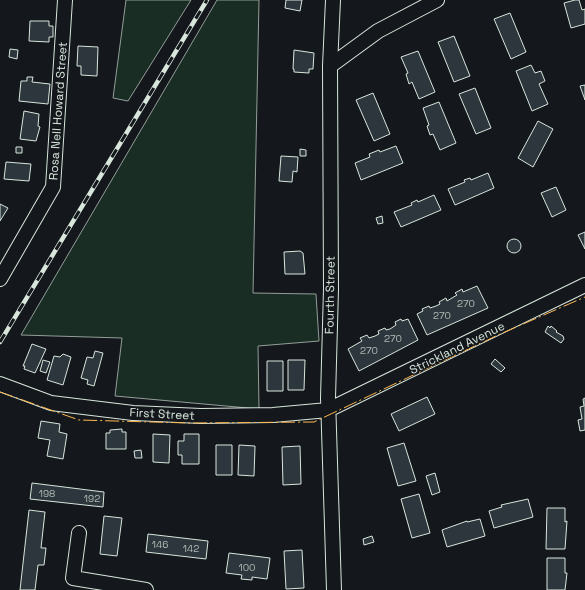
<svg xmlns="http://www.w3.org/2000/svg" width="585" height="590" font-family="'Space Grotesk',sans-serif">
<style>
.green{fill:#1a2d24;stroke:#939e99}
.building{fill:#2c363c;stroke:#d8e6dc}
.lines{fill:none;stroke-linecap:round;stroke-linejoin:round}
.minor-casing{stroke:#d8e6dc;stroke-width:16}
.minor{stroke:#14181c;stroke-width:14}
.rail-casing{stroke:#d8e6dc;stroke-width:4.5}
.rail{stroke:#14181c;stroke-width:3;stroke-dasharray:9;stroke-linecap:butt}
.power{stroke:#ffb74d;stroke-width:1;stroke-dasharray:14 3 2 3;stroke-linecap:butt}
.labels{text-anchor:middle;stroke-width:3;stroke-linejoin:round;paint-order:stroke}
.number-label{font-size:10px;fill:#adbab4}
.street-label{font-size:12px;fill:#d8e6dc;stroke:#14181c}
</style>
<rect width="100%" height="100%" fill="#14181c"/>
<path class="green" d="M126,0h65l-63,101 -15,-3z
M217,0h42l-6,293 63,1 3,47 -61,5 1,63 -144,-13 7,-58 -101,-3z"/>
<path class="building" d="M286,0h16l-2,11 -15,-3z
M575,0h4l3,10 3,-1v15l-14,4 -7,-25z
M510,13l16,39 -15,7 -17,-40z
M30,21h19v5h4v11h-4v5l-20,-1z
M454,36l16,40 -16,6 -16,-40z
M78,46l20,1 -1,29 -16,-1v-9h-4z
M10,49l8,1 -1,9 -8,-2z
M294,50l20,3 -1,16h-4v4l-15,-1v-3h-1z
M418,51l17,41 -16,7 -7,-17 -3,2 -3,-10 2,-1 -7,-16z
M531,65l4,8 6,-2 4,10 -6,3 9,20 -16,7 -16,-40z
M27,77h6l-1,5 18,2 -2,20 -29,-3 2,-20h6z
M585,85v15l-5,-14z
M475,88l16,40 -15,6 -17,-40z
M373,93l17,41 -16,7 -18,-41z
M439,102l17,41 -16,7 -7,-16 -3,1 -3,-9 2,-1 -6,-17z
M24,111l15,3 -1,12 2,1 -4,14 -16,-2z
M538,121l15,8 -20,38 -15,-9z
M396,146l7,17 -42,17 -6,-17 15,-6 -1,-3 10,-4 1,2z
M16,147h6v6h-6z
M300,149l6,1v6h-6z
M281,156l17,1 -1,15 -4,-1 -1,11 -13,-1z
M6,162l25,2 -2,17 -25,-2z
M488,173l6,15 -39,17 -7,-16 17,-7 -1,-2 6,-2 1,2z
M556,187l10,23 -14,7 -11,-24z
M434,195l7,15 -40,17 -7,-15 18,-7 -1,-2 6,-3 1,2z
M0,204l8,4 -8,13z
M382,216l1,7 -5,1 -2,-6z
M585,232v17l-7,-14z
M507 246a7 7 0 1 1 14 0a7 7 0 1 1-14 0Z
M300,251l3,2 2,21h-20l-1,-22z
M477,286l11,22 -61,27 -10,-21 6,-3 -1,-2 7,-3 1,2 6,-2 4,-2 -1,-2 7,-4 1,3 10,-6 -2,-2 7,-4 1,3z
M401,319l1,2 6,-2 10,21 -59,31 -11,-22 14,-8 -2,-3 7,-3 2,3 6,-2 4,-2 -1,-3 7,-3 1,2 4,-1 6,-4 -1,-3z
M548,326l2,2 1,-2 6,5 -1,1 7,4 1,3 -3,4 -16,-11z
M32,344l14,5 -11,24 -11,-4 1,-3h-2z
M95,351l8,2 -9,33 -7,-2 1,-4 -7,-2 6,-21 6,1z
M63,354l8,3 -8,28 -16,-5 7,-24 6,1z
M495,359l10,9 -4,4 -10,-8z
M43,360l7,2 -4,11 -6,-2z
M288,360h17l-1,30h-16z
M267,361h16v30h-16z
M427,397l8,17 -36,17 -8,-17z
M585,398v32l-5,1 -2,-11 4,-1 -2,-12 4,-1 -1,-7z
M41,421l19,3 -1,8 8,2 -4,25 -16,-3 3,-16 -12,-2z
M122,429v3h4v17h-20v-16h4v-3z
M153,434l17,1 -1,28 -16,-1z
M184,434h15v30h-17v-9h-4v-14h6z
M404,443l12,38 -18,5 -11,-38z
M216,445h16v30h-16z
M239,445l16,1 -1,30 -16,-1z
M300,446l1,38 -18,1 -1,-38z
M141,450l1,8h-7l-1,-7z
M435,473l5,19 -8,3 -6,-19z
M32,483l72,9 -1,15 -73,-8z
M419,494l11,39 -18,5 -11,-39z
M528,499l5,18 -39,11 -5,-17 13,-4 -1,-2z
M547,508h18v14l2,-1 -2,28h-19z
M29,510l16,2 -4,36h5l-2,17h-6l-3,25h-15z
M104,516l18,2 -5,38 -17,-2z
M480,519l5,17 -38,11 -5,-17 25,-9v1z
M148,534l60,7 -2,18 -60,-7z
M372,536l2,6 -10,3 -1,-6z
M302,550l2,38 -18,1 -2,-38z
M229,553l41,5 -3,21 -15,-2v3l-11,-1 1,-4 -16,-2z
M547,558h18v15h2l-2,17h-18z"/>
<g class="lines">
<defs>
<path id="minor" d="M333,0l-3,66 1,223 -3,109 6,192
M330,66l48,-35 59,-31
M0,279l53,-92 12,-187
M0,384l51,19 82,10 68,3 72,-1 55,-5 257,-125
M79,533l-6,45 73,12"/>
</defs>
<use href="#minor" class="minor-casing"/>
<use href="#minor" class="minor"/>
<defs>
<path id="rail" d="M0,342l207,-342"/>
</defs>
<use href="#rail" class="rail-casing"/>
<use href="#rail" class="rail"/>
<path class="power" d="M0,392l79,28 110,3 125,-1 184,-87 87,-38"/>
</g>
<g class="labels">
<g class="number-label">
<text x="466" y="307">270</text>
<text x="442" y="319">270</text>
<text x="393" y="342">270</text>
<text x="369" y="354">270</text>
<text x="47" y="497">198</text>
<text x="92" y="502">192</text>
<text x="160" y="548">146</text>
<text x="191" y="552">142</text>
<text x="247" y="571">100</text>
</g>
<g class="street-label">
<text transform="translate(58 111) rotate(-86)" y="4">Rosa Nell Howard Street</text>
<text transform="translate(330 295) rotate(-89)" y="4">Fourth Street</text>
<text transform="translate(457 348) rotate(-26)" y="4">Strickland Avenue</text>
<text transform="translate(162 414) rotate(3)" y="4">First Street</text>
</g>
</g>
</svg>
